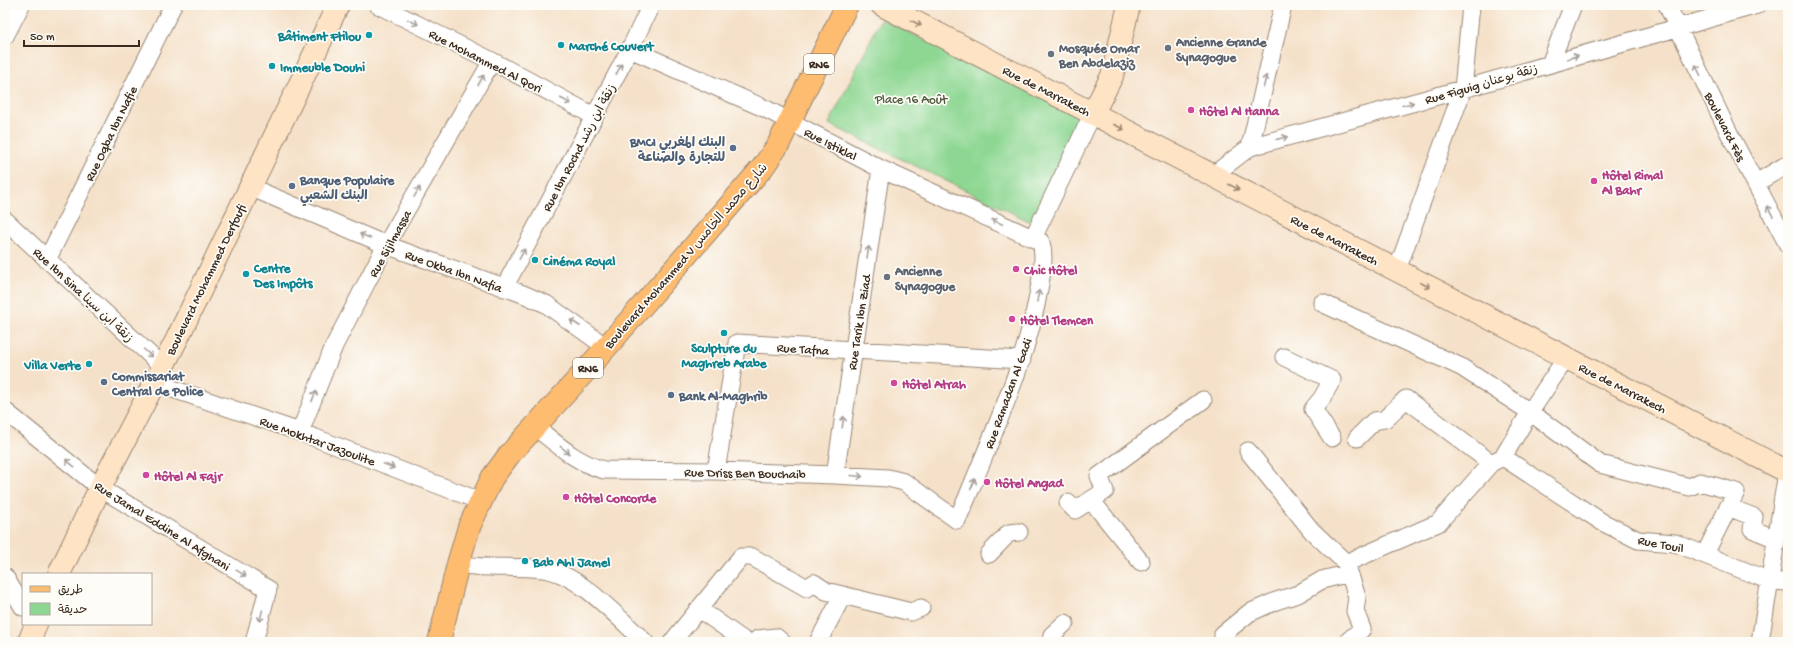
<svg xmlns="http://www.w3.org/2000/svg" width="1793" height="647" font-family="'Gochi Hand','Playpen Sans Arabic',sans-serif">
<style>
.green{fill:#8dd792;stroke:#648058}
.lines{fill:none;stroke-linecap:round;stroke-linejoin:round}
.street-casing{stroke:#988674;stroke-width:19}
.secondary-casing{stroke:#988674;stroke-width:24}
.primary-casing{stroke:#988674;stroke-width:24}
.street{stroke:#fff;stroke-width:17}
.secondary{stroke:#fee4c5;stroke-width:22}
.primary{stroke:#fdbc6f;stroke-width:22}
.oneway{stroke:#a79f9a}
.oneway2{stroke:#9c8772}
.culture-dot{fill:#0f9aa8;stroke:#fdfcf7;stroke-width:1.5}
.worship-dot{fill:#6b7280;stroke:#fdfcf7;stroke-width:1.5}
.hotel-dot{fill:#d1479c;stroke:#fdfcf7;stroke-width:1.5}
.service-dot{fill:#5c6f8a;stroke:#fdfcf7;stroke-width:1.5}
.labels{text-anchor:middle;stroke-width:3.5;stroke-linejoin:round;paint-order:stroke}
.shield{fill:#fdfcf7;stroke:#75695f;stroke-width:1}
.shield-label{font-size:12px;font-weight:bold;fill:#3b2a1e}
.culture-label{font-size:13px;font-weight:bold;fill:#0d838f;stroke:#fdfcf7;text-anchor:start}
.worship-label{font-size:13px;font-weight:bold;fill:#5b616d;stroke:#fdfcf7;text-anchor:start}
.street-label{font-size:13px;fill:#3b2a1e;stroke:#fdfcf7}
.park-label{font-size:13px;fill:#545e41;stroke:#fdfcf7}
.hotel-label{font-size:13px;font-weight:bold;fill:#b23c85;stroke:#fdfcf7;text-anchor:start}
.service-label{font-size:13px;font-weight:bold;fill:#4e5e75;stroke:#fdfcf7;text-anchor:start}
</style>
<rect width="100%" height="100%" fill="#fdfcf7"/>
<filter id="ink" filterUnits="userSpaceOnUse"><feTurbulence type="fractalNoise" baseFrequency=".025" numOctaves="2"/><feDisplacementMap in="SourceGraphic" scale="8" xChannelSelector="R" yChannelSelector="G"/><feConvolveMatrix kernelMatrix="1 2 1 2 8 2 1 2 1" color-interpolation-filters="sRGB"/></filter>
<filter id="wash" filterUnits="userSpaceOnUse"><feTurbulence type="fractalNoise" baseFrequency=".012" numOctaves="4" result="noise"/><feDisplacementMap in="SourceGraphic" scale="16" xChannelSelector="R" yChannelSelector="G"/><feGaussianBlur stdDeviation="0.9" result="paint"/><feColorMatrix in="noise" values="0 0 0 0 0 0 0 0 0 0 0 0 0 0 0 0 0 1.4 0 .05"/><feComposite in="paint" operator="in"/></filter>
<g filter="url(#wash)">
<rect width="100%" height="100%" fill="#f5e1c9"/>
<path class="green" d="M881,19l204,98 -52,106 -204,-99z"/>
</g>
<g filter="url(#ink)">
<g class="lines">
<defs>
<path id="street" d="M378,5l114,56 102,55
M1667,5l62,128 59,112
M5,36l16,-31
M1550,64l23,-59
M1250,147l33,-142
M1212,176l38,-29 213,-58 294,-84
M1756,183l32,-19
M250,187l136,58 137,49 23,10 60,43
M5,220l158,147
M1033,238l60,-125
M47,260l126,-255
M1397,270l66,-181 8,-84
M504,288l126,-239 21,-44
M1322,303l139,64 69,45 70,52 90,23 10,-5 36,10 -31,62
M1284,357l48,23 -10,18 -9,11 19,29
M155,383l145,49 180,69
M5,411l95,77 168,101 -14,53
M534,426c22,17 42,37 70,44l112,1 119,4 53,3 16,4 53,38 10,-22c28,-70 61,-139 73,-214 2,-14 5,-28 1,-42l-160,-73 -115,-60 -136,-60
M300,432l34,-86 52,-101 106,-184
M1357,438l17,-17 11,-2 21,-20 85,64
M1248,451l64,80 34,32 11,34 -2,14 7,18 -15,13
M1503,457l99,65 36,18 37,3 95,38 18,1
M716,471l21,-128 285,17
M835,475l46,-306
M1091,500l50,62
M1068,503l7,7 30,-19 -6,-15 104,-76
M1728,507l26,10 -2,12 24,10
M989,554l20,-21 10,-1
M1346,563l92,-40 53,-60 12,-6 27,-45 36,-54
M458,564c28,6 56,1 85,5 36,4 75,49 102,73
M5,577l18,30
M699,609l47,33
M672,642l69,-85h11l55,31 7,-5 12,8 85,21 10,-4
M755,642l3,-3 18,-2 6,5
M818,642l25,-47
M1051,642l1,-7 13,-12
M1223,642v-8l26,-21 27,-12 22,-7 24,-14 27,-7
M1760,642l27,-170"/>
<path id="secondary" d="M882,5l906,467
M1093,113l19,-37 17,-71
M59,574l41,-86 76,-147 162,-336
M29,642l7,-18"/>
<path id="primary" d="M439,642l19,-78 11,-37 23,-49 17,-23 80,-88 174,-200 15,-22 69,-140"/>
</defs>
<use href="#street" class="street-casing"/>
<use href="#secondary" class="secondary-casing"/>
<use href="#primary" class="primary-casing"/>
<use href="#street" class="street"/>
<use href="#secondary" class="secondary"/>
<use href="#primary" class="primary"/>
</g>
<defs><path id="oneway-shaft" d="M-6 0H5M1.5-3L5.5 0L1.5 3" fill="none" stroke-width="1.6" stroke-linecap="round" stroke-linejoin="round"/></defs>
<g class="oneway">
<use href="#oneway-shaft" transform="translate(413 22) rotate(26)"/>
<use href="#oneway-shaft" transform="translate(1573 57) rotate(-16)"/>
<use href="#oneway-shaft" transform="translate(619 69) rotate(-62)"/>
<use href="#oneway-shaft" transform="translate(1698 70) rotate(-116)"/>
<use href="#oneway-shaft" transform="translate(481 80) rotate(-60)"/>
<use href="#oneway-shaft" transform="translate(1265 81) rotate(-77)"/>
<use href="#oneway-shaft" transform="translate(566 101) rotate(28)"/>
<use href="#oneway-shaft" transform="translate(1408 104) rotate(-15)"/>
<use href="#oneway-shaft" transform="translate(1282 138) rotate(-15)"/>
<use href="#oneway-shaft" transform="translate(417 192) rotate(-60)"/>
<use href="#oneway-shaft" transform="translate(1770 211) rotate(-118)"/>
<use href="#oneway-shaft" transform="translate(997 222) rotate(-157)"/>
<use href="#oneway-shaft" transform="translate(365 236) rotate(-157)"/>
<use href="#oneway-shaft" transform="translate(868 252) rotate(-81)"/>
<use href="#oneway-shaft" transform="translate(522 254) rotate(-62)"/>
<use href="#oneway-shaft" transform="translate(1038 296) rotate(-80)"/>
<use href="#oneway-shaft" transform="translate(575 323) rotate(-147)"/>
<use href="#oneway-shaft" transform="translate(148 353) rotate(42)"/>
<use href="#oneway-shaft" transform="translate(314 396) rotate(-69)"/>
<use href="#oneway-shaft" transform="translate(843 422) rotate(-82)"/>
<use href="#oneway-shaft" transform="translate(565 450) rotate(38)"/>
<use href="#oneway-shaft" transform="translate(70 463) rotate(-141)"/>
<use href="#oneway-shaft" transform="translate(389 466) rotate(21)"/>
<use href="#oneway-shaft" transform="translate(857 476) rotate(5)"/>
<use href="#oneway-shaft" transform="translate(973 484) rotate(-68)"/>
<use href="#oneway-shaft" transform="translate(241 573) rotate(31)"/>
<use href="#oneway-shaft" transform="translate(261 616) rotate(104)"/>
</g>
<g class="oneway2">
<use href="#oneway-shaft" transform="translate(916 23) rotate(27)"/>
<use href="#oneway-shaft" transform="translate(1119 127) rotate(27)"/>
<use href="#oneway-shaft" transform="translate(1234 187) rotate(27)"/>
<use href="#oneway-shaft" transform="translate(1425 285) rotate(27)"/>
</g>
</g>
<g class="culture-dot">
<circle cx="369" cy="35" r="4"/>
<circle cx="561" cy="45" r="4"/>
<circle cx="272" cy="66" r="4"/>
<circle cx="535" cy="260" r="4"/>
<circle cx="246" cy="274" r="4"/>
<circle cx="724" cy="333" r="4"/>
<circle cx="89" cy="364" r="4"/>
<circle cx="525" cy="561" r="4"/>
</g>
<g class="worship-dot">
<circle cx="1168" cy="48" r="4"/>
<circle cx="1051" cy="54" r="4"/>
<circle cx="887" cy="277" r="4"/>
</g>
<g class="hotel-dot">
<circle cx="1191" cy="110" r="4"/>
<circle cx="1594" cy="181" r="4"/>
<circle cx="1016" cy="269" r="4"/>
<circle cx="1012" cy="319" r="4"/>
<circle cx="894" cy="383" r="4"/>
<circle cx="146" cy="475" r="4"/>
<circle cx="987" cy="482" r="4"/>
<circle cx="566" cy="497" r="4"/>
</g>
<g class="service-dot">
<circle cx="733" cy="148" r="4"/>
<circle cx="292" cy="186" r="4"/>
<circle cx="104" cy="382" r="4"/>
<circle cx="671" cy="395" r="4"/>
</g>
<g class="labels">
<g class="shield">
<rect x="804" y="54" width="30" height="20" rx="3"/>
<rect x="573" y="358" width="30" height="20" rx="3"/>
</g>
<g class="shield-label">
<text x="819" y="68">RN6</text>
<text x="588" y="372">RN6</text>
</g>
<g class="culture-label">
<text x="361" y="40" text-anchor="end">Bâtiment Ftilou</text>
<text x="569" y="50">Marché Couvert</text>
<text x="280" y="71">Immeuble Douhi</text>
<text x="543" y="265">Cinéma Royal</text>
<text x="254" y="272">Centre<tspan x="254" dy="15">Des Impôts</tspan></text>
<text x="724" y="352" text-anchor="middle">Sculpture du<tspan x="724" dy="15">Maghreb Arabe</tspan></text>
<text x="81" y="369" text-anchor="end">Villa Verte</text>
<text x="533" y="566">Bab Ahl Jamel</text>
</g>
<g class="worship-label">
<text x="1176" y="46">Ancienne Grande<tspan x="1176" dy="15">Synagogue</tspan></text>
<text x="1059" y="52">Mosquée Omar<tspan x="1059" dy="15">Ben Abdelaziz</tspan></text>
<text x="895" y="275">Ancienne<tspan x="895" dy="15">Synagogue</tspan></text>
</g>
<g class="street-label">
<text transform="translate(486 60) rotate(27)" y="5">Rue Mohammed Al Qori</text>
<text transform="translate(1481 83) rotate(-16)" y="5">Rue Figuig زنقة بوعنان</text>
<text transform="translate(1047 90) rotate(27)" y="5">Rue de Marrakech</text>
<text transform="translate(1726 126) rotate(63)" y="5">Boulevard Fès</text>
<text transform="translate(110 133) rotate(-64)" y="5">Rue Oqba Ibn Nafie</text>
<text transform="translate(831 143) rotate(27)" y="5">Rue Istiklal</text>
<text transform="translate(578 147) rotate(-62)" y="5">Rue Ibn Rochd زنقة ابن رشد</text>
<text transform="translate(1335 239) rotate(27)" y="5">Rue de Marrakech</text>
<text transform="translate(389 243) rotate(-61)" y="5">Rue Sijilmassa</text>
<text transform="translate(685 255) rotate(-49)" y="5">Boulevard Mohammed V شارع محمد الخامس</text>
<text transform="translate(454 270) rotate(20)" y="5">Rue Okba Ibn Nafia</text>
<text transform="translate(205 279) rotate(-64)" y="5">Boulevard Mohammed Derfoufi</text>
<text transform="translate(84 294) rotate(43)" y="5">Rue Ibn Sina زنقة ابن سينا</text>
<text transform="translate(858 322) rotate(-81)" y="5">Rue Tarik Ibn Ziad</text>
<text transform="translate(803 348) rotate(4)" y="5">Rue Tafna</text>
<text transform="translate(1623 387) rotate(27)" y="5">Rue de Marrakech</text>
<text transform="translate(1007 393) rotate(-70)" y="5">Rue Ramadan Al Gadi</text>
<text transform="translate(318 440) rotate(20)" y="5">Rue Mokhtar Jazoulite</text>
<text transform="translate(745 472) rotate(1)" y="5">Rue Driss Ben Bouchaib</text>
<text transform="translate(163 525) rotate(32)" y="5">Rue Jamal Eddine Al Afghani</text>
<text transform="translate(1661 543) rotate(11)" y="5">Rue Touil</text>
</g>
<g class="park-label">
<text x="911" y="103">Place 16 Août</text>
</g>
<g class="hotel-label">
<text x="1199" y="115">Hôtel Al Hanna</text>
<text x="1602" y="179">Hôtel Rimal<tspan x="1602" dy="15">Al Bahr</tspan></text>
<text x="1024" y="274">Chic Hôtel</text>
<text x="1020" y="324">Hôtel Tlemcen</text>
<text x="902" y="388">Hôtel Atrah</text>
<text x="154" y="480">Hôtel Al Fajr</text>
<text x="995" y="487">Hôtel Angad</text>
<text x="574" y="502">Hôtel Concorde</text>
</g>
<g class="service-label">
<text x="725" y="146" text-anchor="end">BMCI البنك المغربي<tspan x="725" dy="15">للتجارة والصناعة</tspan></text>
<text x="300" y="184">Banque Populaire<tspan x="300" dy="15">البنك الشعبي</tspan></text>
<text x="112" y="380">Commissariat<tspan x="112" dy="15">Central de Police</tspan></text>
<text x="679" y="400">Bank Al-Maghrib</text>
</g>
</g>
<rect width="1793" height="647" fill="none" stroke="#fdfcf7" stroke-width="20"/>
<rect x="22" y="573" width="130" height="52" fill="#fdfcf7" stroke="#afa8a0"/>
<rect x="30" y="586" width="20" height="6" fill="#fdbc6f" stroke="#afa8a0"/>
<text x="58" y="593" font-size="12" fill="#3b2a1e">طريق</text>
<rect x="30" y="603" width="20" height="12" fill="#8dd792" stroke="#afa8a0"/>
<text x="58" y="613" font-size="12" fill="#3b2a1e">حديقة</text>
<path d="M24 40v6h115v-6" fill="none" stroke="#3b2a1e" stroke-width="2"/>
<text x="30" y="40" font-size="12" fill="#3b2a1e" stroke="#fdfcf7" stroke-width="3" paint-order="stroke">50 m</text>
</svg>
